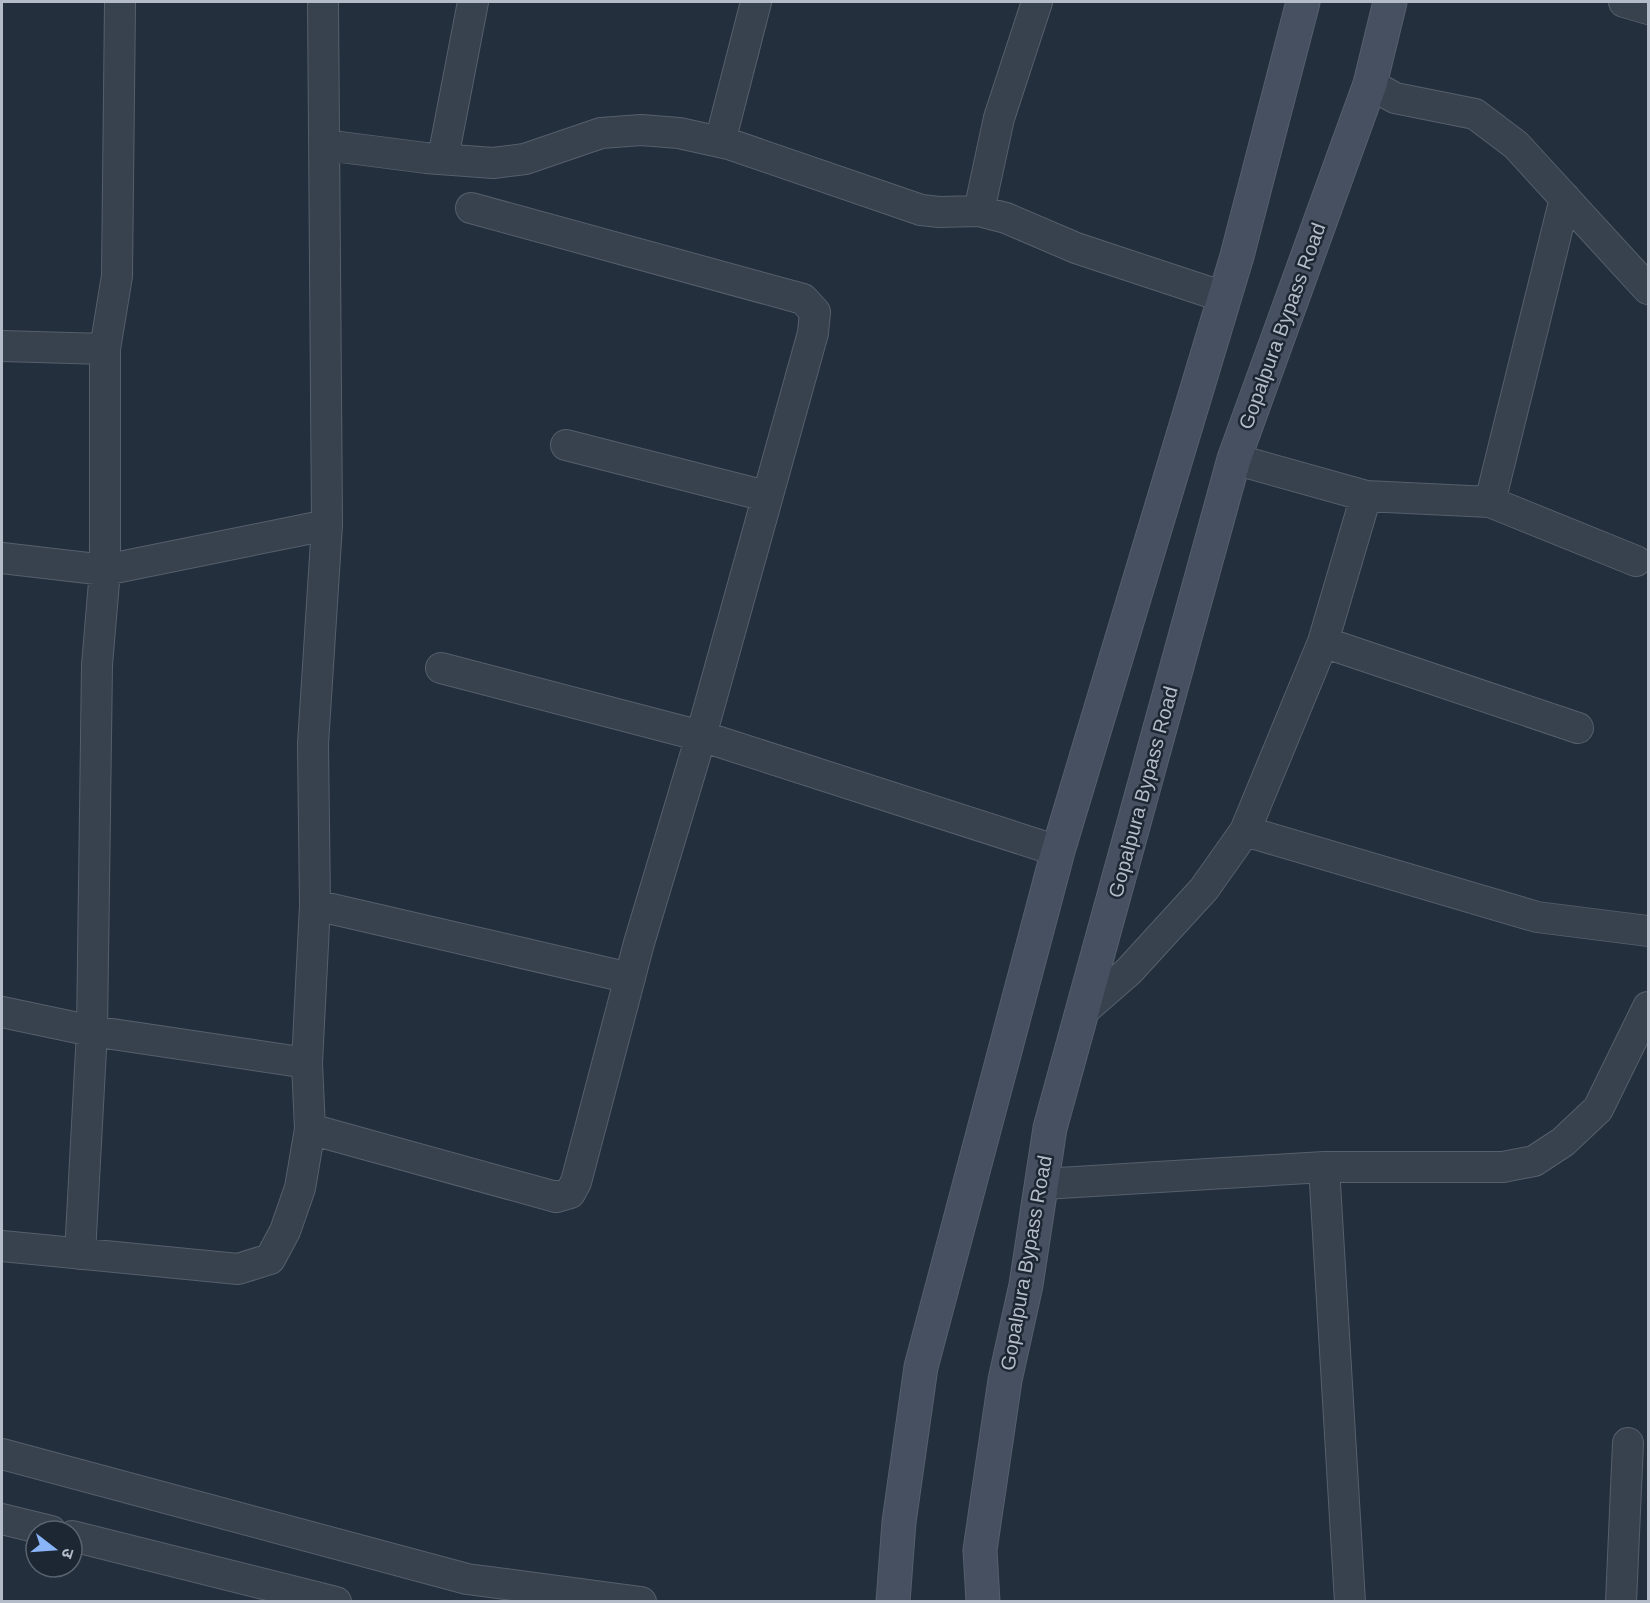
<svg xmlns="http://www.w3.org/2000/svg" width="1650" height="1603" font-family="Arial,'Noto Sans Devanagari',sans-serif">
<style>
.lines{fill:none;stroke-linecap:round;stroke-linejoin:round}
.street-casing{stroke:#565f6c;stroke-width:32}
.secondary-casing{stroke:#565f6c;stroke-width:35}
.street{stroke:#38414e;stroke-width:30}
.secondary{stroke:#465061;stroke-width:33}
.labels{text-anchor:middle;stroke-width:5;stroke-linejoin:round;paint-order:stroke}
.street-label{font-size:20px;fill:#b4bcc9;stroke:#1d2633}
</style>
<rect width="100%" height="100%" fill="#242f3e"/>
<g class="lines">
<defs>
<path id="street" d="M1624,2l24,7
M1370,84l25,14 80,16 41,31 132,144
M720,142l36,-140
M325,145l101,13 67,5 32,-4 76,-26 40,-3 38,3 50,11 192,66 18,2 40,-1 27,7 70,30 148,49
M443,158l30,-156
M979,211l20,-93 38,-116
M2,346l103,3
M566,445l200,51
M1234,459l132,37 124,6 75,-304
M1490,502l146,59
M2,558l103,12 222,-45
M1323,642l255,86
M441,668l260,68 357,115
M1245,831l292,86 111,14
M315,905l315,73
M1083,1011l46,-40 75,-82 41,-58 78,-189 43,-146
M2,1012l90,19 215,32
M310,1129l246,68 14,-4 6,-11 63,-239 62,-207 112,-403 2,-21 -12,-13 -332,-91
M1324,1167l26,435
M1043,1184l281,-17h179l31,-6 29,-19 35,-33 50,-102
M2,1246l236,23 32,-10 15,-28 15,-43 10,-59 -3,-66 8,-158 -2,-161 14,-219 -4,-523
M80,1254l12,-223 5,-366 8,-95v-221l12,-73 3,-274
M2,1454l465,125 174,23
M2,1519l49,12
M72,1536l264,66
M1621,1602l7,-159"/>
<path id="secondary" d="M893,1602l6,-80 22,-155 137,-516 179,-595 66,-254
M983,1602l-3,-52 25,-170 21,-95 24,-157 184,-669 136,-375 20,-82"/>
</defs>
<use href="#street" class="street-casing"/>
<use href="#secondary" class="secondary-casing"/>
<use href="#street" class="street"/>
<use href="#secondary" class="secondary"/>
</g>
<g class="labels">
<g class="street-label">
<text transform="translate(1282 326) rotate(-70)" y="7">Gopalpura Bypass Road</text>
<text transform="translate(1143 792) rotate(-75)" y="7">Gopalpura Bypass Road</text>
<text transform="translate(1026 1263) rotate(-80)" y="7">Gopalpura Bypass Road</text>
</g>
</g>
<rect width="1650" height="1603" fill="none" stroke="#b4bcc9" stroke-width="6"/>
<g transform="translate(54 1549) rotate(107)"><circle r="28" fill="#1d2633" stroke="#59626f" stroke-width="1.5"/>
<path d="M0-4.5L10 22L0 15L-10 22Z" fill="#8ab4f8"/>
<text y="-9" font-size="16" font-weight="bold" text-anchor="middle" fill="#b4bcc9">उ</text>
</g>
</svg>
